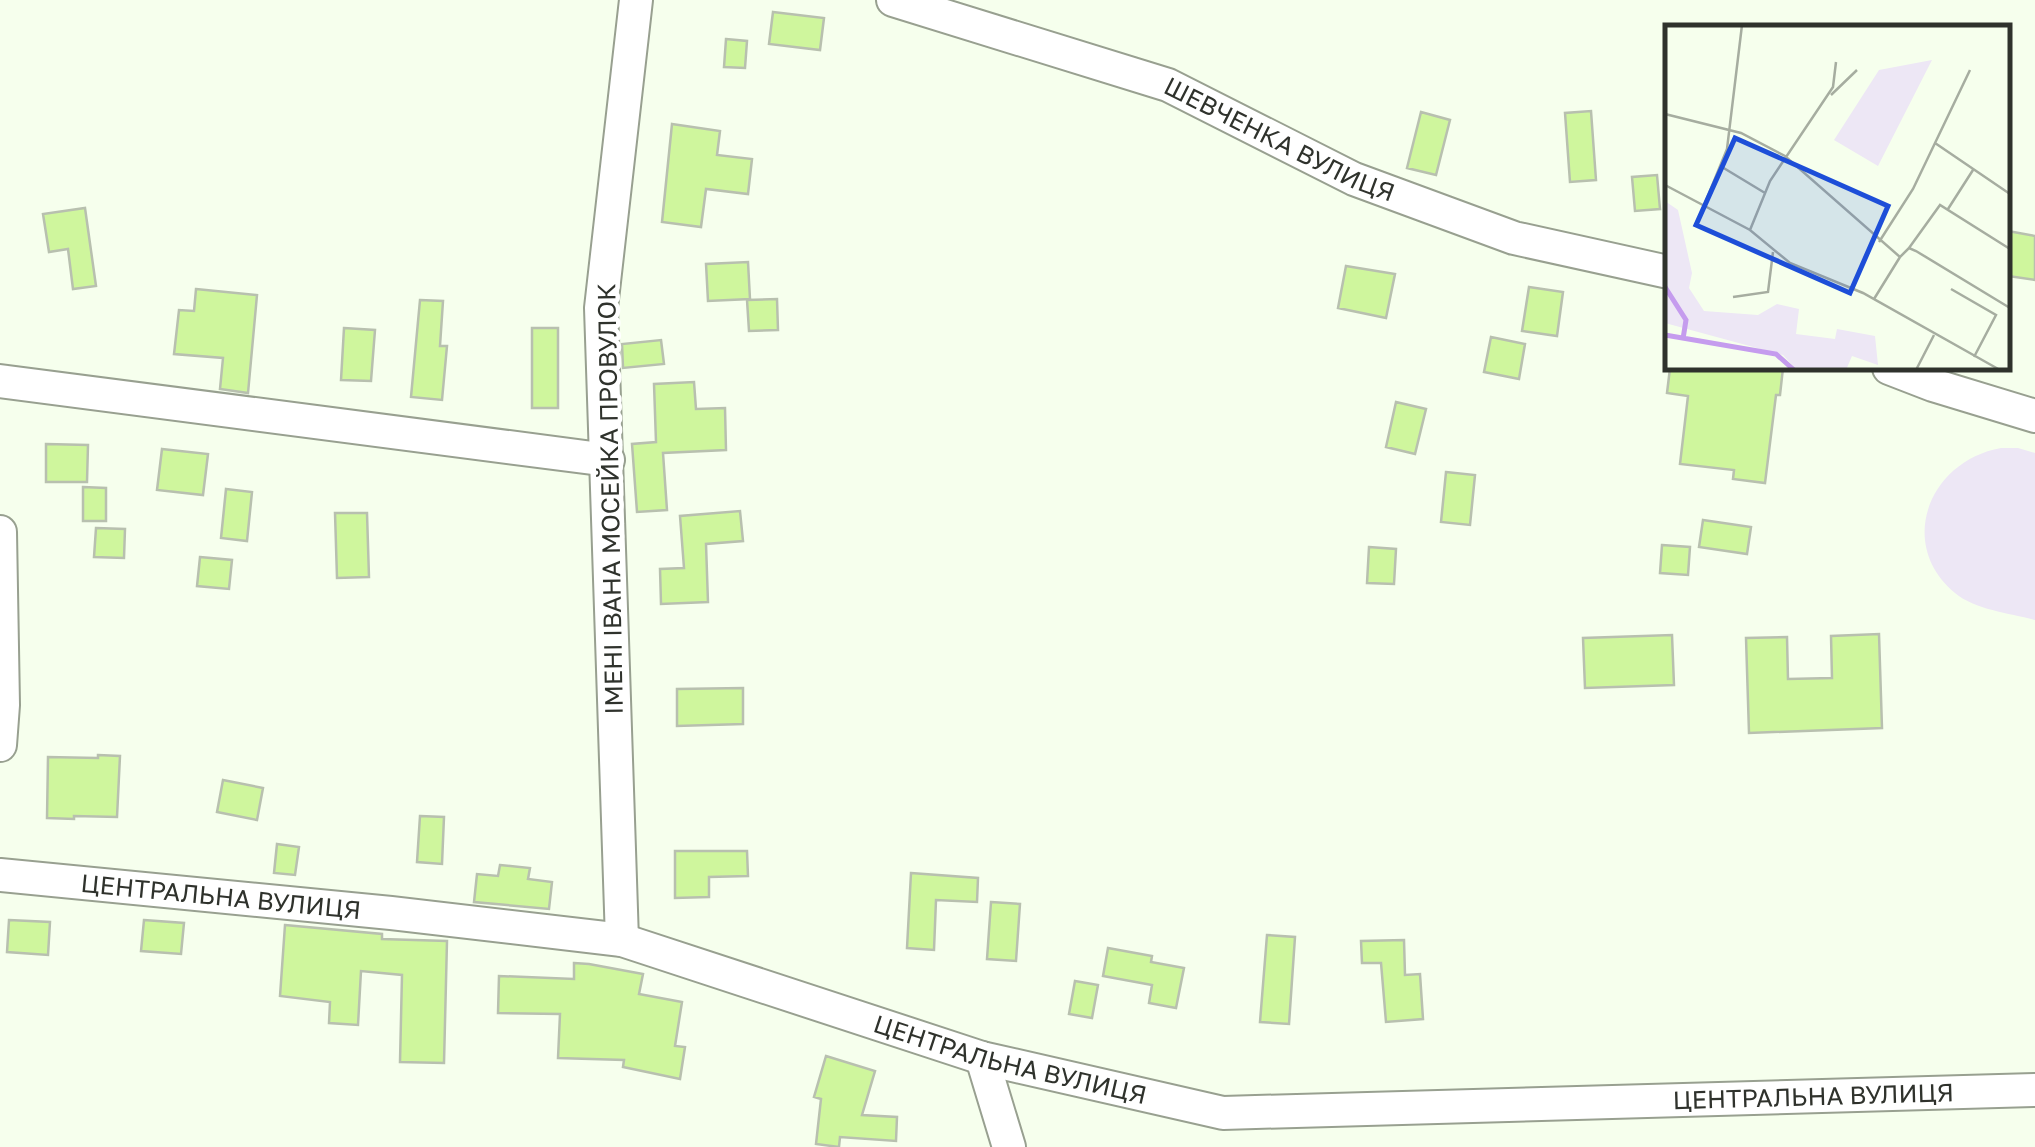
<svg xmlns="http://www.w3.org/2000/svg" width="2035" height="1147" font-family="'Golos Text',sans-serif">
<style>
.green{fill:#ede7f5}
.building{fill:#cff69d;stroke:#b8c0af;stroke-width:2.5}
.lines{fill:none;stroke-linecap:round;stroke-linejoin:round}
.minor-casing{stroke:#98a090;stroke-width:36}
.minor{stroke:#fff;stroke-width:32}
.labels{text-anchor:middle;stroke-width:9;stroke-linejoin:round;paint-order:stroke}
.street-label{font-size:25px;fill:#2f322c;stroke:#fff}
.inset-river{fill:none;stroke:#c59cee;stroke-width:5}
.inset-road{fill:none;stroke:#a6ada0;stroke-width:2.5}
.view{fill:#1d4ed8;fill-opacity:0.15;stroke:#1d4ed8;stroke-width:5}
.inset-edge{fill:none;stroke:#2f322c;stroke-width:5}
</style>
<rect width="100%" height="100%" fill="#f6ffed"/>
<path class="green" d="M2001,448h17l17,5v167c-25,-7 -60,-10 -80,-27 -59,-49 -26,-132 46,-145z"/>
<path class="building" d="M773,12l51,6 -4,32 -51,-6z
M726,39l21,2 -2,27 -21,-1z
M1591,111l5,69 -26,2 -5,-69z
M1421,112l29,8 -14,55 -29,-7z
M672,124l48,7 -3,24 35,4 -4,35 -42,-5 -5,38 -39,-5z
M1657,175l3,34 -25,2 -3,-34z
M85,208l11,78 -23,3 -5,-40 -19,3 -6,-38z
M2008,231l27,5v44l-27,-4z
M748,262l2,37 -42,2 -2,-37z
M1346,266l49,8 -9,44 -48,-10z
M1529,287l34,5 -6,44 -35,-5z
M196,289l61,6 -9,98 -28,-4 3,-31 -49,-4 5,-44 15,1z
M777,299l1,31 -29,1 -2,-31z
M420,300l23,1 -3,45h7l-5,54 -31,-3z
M344,328l31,2 -4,51 -30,-1z
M532,328h26v80h-26z
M1491,337l34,7 -6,35 -35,-7z
M661,340l3,24 -41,4 -1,-24z
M1670,368h113l-3,27h-4l-11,88 -32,-4 1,-9 -54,-6 8,-68 -21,-3z
M694,382l2,27 29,-1 1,42 -63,3 4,57 -30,2 -5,-68 24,-2 -2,-58z
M1396,402l30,7 -11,45 -29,-7z
M46,444l42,1 -1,37h-41z
M162,449l46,5 -5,41 -46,-5z
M1446,472l29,3 -5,50 -29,-3z
M83,487l23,1v33h-23z
M226,489l26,3 -5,49 -26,-3z
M740,511l3,30 -37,3 2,58 -47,2 -1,-35 24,-1 -4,-52z
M335,513h32l2,64 -32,1z
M1703,520l48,7 -4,27 -48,-7z
M96,528l29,1 -1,29 -30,-1z
M1662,545l28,2 -2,28 -28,-2z
M1369,547l27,2 -2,35 -27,-1z
M200,557l32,3 -3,29 -32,-3z
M1879,634l3,94 -133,5 -3,-95 41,-1 1,42 44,-1 -1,-42z
M1672,635l2,50 -89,3 -2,-50z
M743,688v36l-66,2v-37z
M98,755l22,1 -3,61 -43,-1v3l-27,-1 1,-61 50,1z
M223,780l40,8 -6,32 -40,-8z
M420,816l24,1 -2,47 -25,-2z
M277,844l22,3 -4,28 -21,-2z
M675,851h72l1,25 -39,1v20l-34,1z
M500,865l30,3 -2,11 24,3 -3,27 -75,-7 3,-28 21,2z
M911,873l67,5 -1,24 -41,-2 -2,50 -27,-2z
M991,902l29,2 -4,57 -29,-2z
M9,920l41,2 -2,33 -41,-3z
M144,920l40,3 -3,31 -40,-3z
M285,925l97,9v5l65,2 -3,122 -44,-1 2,-87 -41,-4 -3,54 -29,-2 1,-21 -50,-6z
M1267,935l28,2 -6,87 -29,-2z
M1404,940l1,35 15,-1 3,45 -37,3 -5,-59h-19l-1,-22z
M1108,948l44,8 -1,6 33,6 -8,40 -27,-5 3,-18 -49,-9z
M574,963l15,1 54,10 -4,20 43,8 -7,44 10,1 -5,32 -57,-12 1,-7 -66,-2 2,-44 -62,-1 1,-37 75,3z
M1075,981l23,4 -6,33 -23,-4z
M826,1056l49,15 -13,44 35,2 -1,24 -56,-4 -1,10 -23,-3 5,-45 -7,-2z"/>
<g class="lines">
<defs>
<g id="minor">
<path id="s1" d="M893,0l275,85 186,94 160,59 154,34"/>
<path d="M1889,368l44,17 102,31"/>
<path d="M0,381l608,79"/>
<path d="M0,532l3,173 -3,40"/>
<path id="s2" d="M0,875l391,38 231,27 360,118 241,55 812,-23"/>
<path d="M622,940l-21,-632 35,-308"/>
<path d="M982,1058l27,89"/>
</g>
</defs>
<use href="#minor" class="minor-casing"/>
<use href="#minor" class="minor"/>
</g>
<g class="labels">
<g class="street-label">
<text dy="9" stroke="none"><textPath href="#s1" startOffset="412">ШЕВЧЕНКА ВУЛИЦЯ</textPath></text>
<text transform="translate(610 499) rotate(-91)" y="9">ІМЕНІ ІВАНА МОСЕЙКА ПРОВУЛОК</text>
<text dy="9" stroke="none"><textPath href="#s2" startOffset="222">ЦЕНТРАЛЬНА ВУЛИЦЯ</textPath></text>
<text dy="9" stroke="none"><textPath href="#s2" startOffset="1032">ЦЕНТРАЛЬНА ВУЛИЦЯ</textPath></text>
<text dy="9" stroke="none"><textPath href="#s2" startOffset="1842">ЦЕНТРАЛЬНА ВУЛИЦЯ</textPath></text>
</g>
</g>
<g transform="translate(1665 25)">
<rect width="345" height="345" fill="#f6ffed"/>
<path d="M267,35l-54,106 -44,-26 45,-70zM0,176l13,9 14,63 -3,15 15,23 54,4 19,-11 22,5 -3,25 39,5 2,-10 38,7 3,29 -26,-9 -6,14h-49l-14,-15 -118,-32z" fill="#ede7f5"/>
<path class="inset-river" d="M0,262l21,33 -3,19M0,310l111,19 18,16"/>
<path class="inset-road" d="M166,70l26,-25M0,89l76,19 44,23 115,101 9,-9 7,3 94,57M270,118l75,51M57,142l43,26M0,160l85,45 40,33 73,30 137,77M40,178l22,-54 15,-124M283,184l25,-39M85,205l20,-49 63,-94 3,-25M214,217l34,-53 57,-119M244,223l31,-43 70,44M286,264l45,26 -22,42M68,272l35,-5 5,-40M209,274l26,-42M251,345l18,-35"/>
<path class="view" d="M70,113l153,68 -38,87 -154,-68z"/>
<rect width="345" height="345" class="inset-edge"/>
</g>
</svg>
